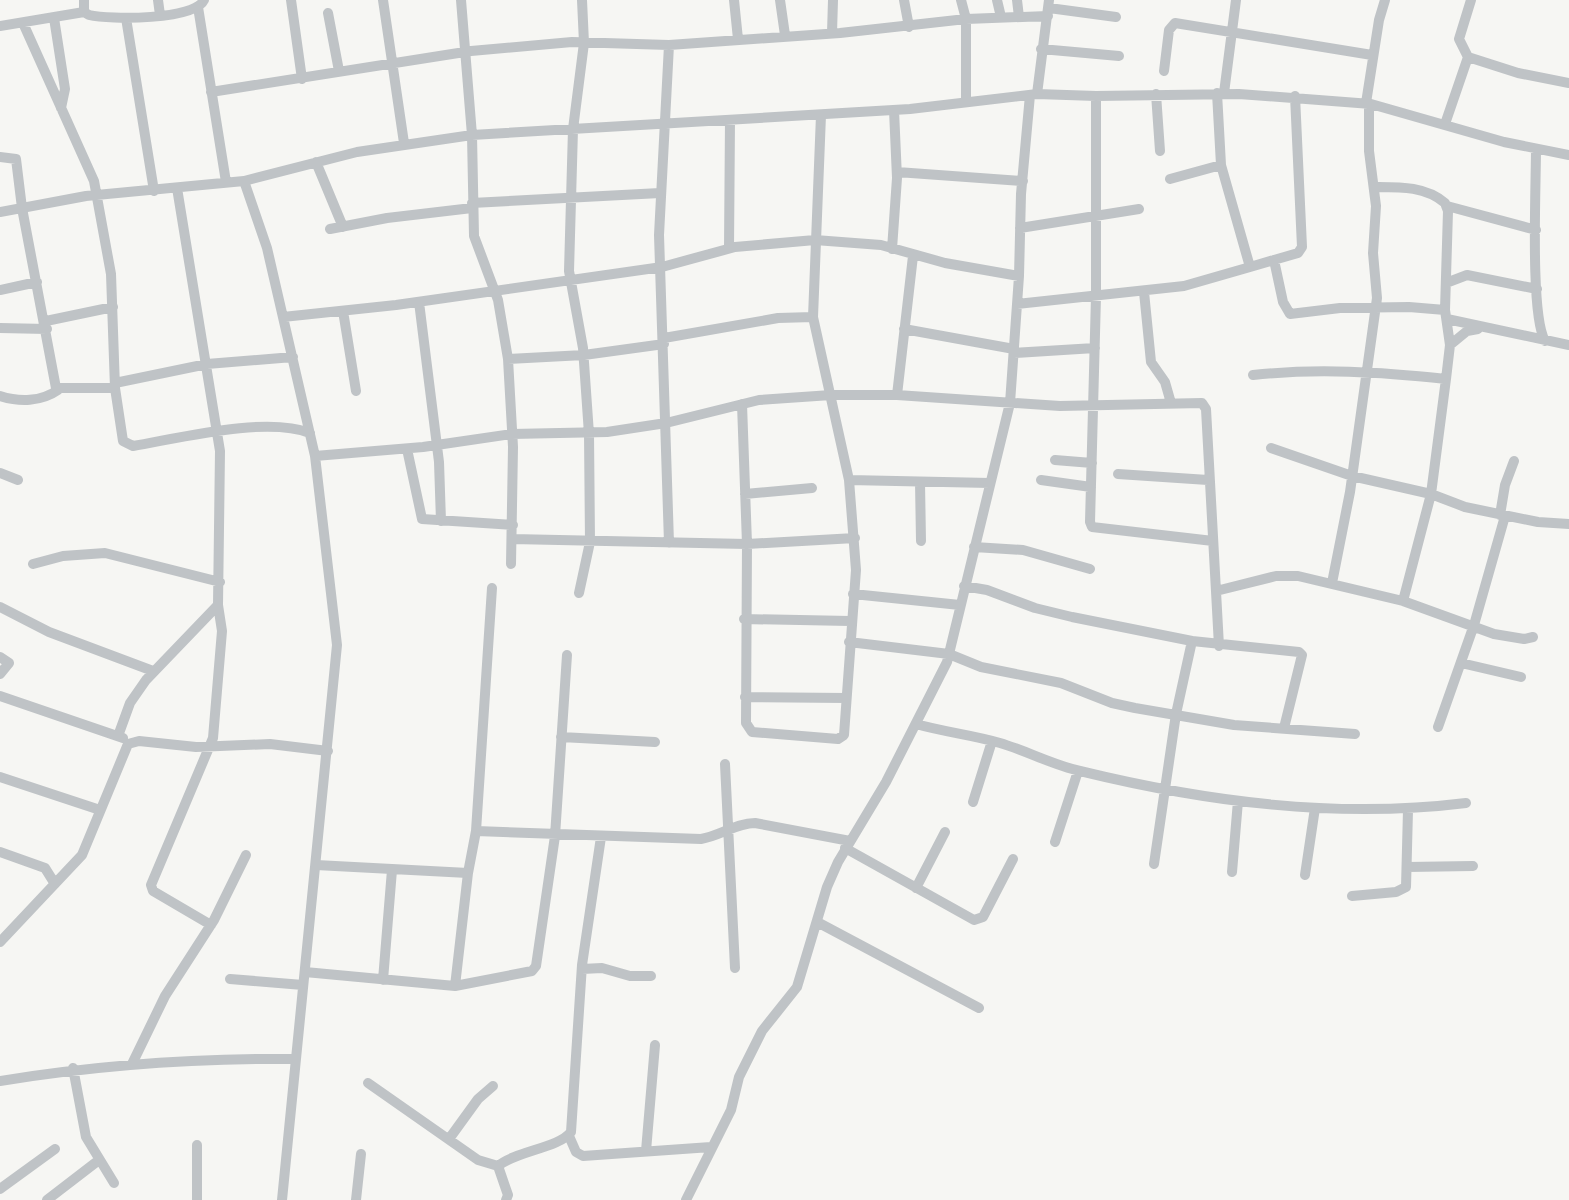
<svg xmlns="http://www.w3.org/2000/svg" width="1569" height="1200" font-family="'Fira Sans Condensed',sans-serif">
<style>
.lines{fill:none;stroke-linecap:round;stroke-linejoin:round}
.minor{stroke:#bfc3c6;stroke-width:10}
</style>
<rect width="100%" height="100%" fill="#f6f6f3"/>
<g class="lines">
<path class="minor" d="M84,0v12l5,3c21,5 106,5 115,-15
M158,0l2,15
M291,0l11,79
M383,0l21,143
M461,0l11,135 2,101 24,64 10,59 5,88 -2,117
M734,0l4,39
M780,0l5,35
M904,0l5,27
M997,0l4,17
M1017,0l2,17
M1049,0l-12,94 59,2 143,-2 132,10 133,38 65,13
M198,7l28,175
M1049,8l67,9
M328,13l11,58
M54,18l11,71 -4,19
M126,18l28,173
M23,23l71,158 17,93 4,114 8,53 10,5c47,-8 133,-30 177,-13
M0,26l84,-14
M832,33l1,-33
M669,45l-10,190 10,308
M1041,49l78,7
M1468,57l-9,-18 12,-39
M1164,71l5,-41 6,-7 197,32
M211,92l260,-41 101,-9 97,3 171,-12 126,-14 -5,-19
M1217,93l4,72 29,102 48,-14 4,-6 -7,-151
M1224,93l12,-93
M1156,94l4,57
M1096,96v200l-6,226 2,5 121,14
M966,101v-82l82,-3
M1366,103l13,-83 6,-20
M1445,124l23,-67 50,16 51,10
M1536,149c0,38 -6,166 9,192
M0,157l16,2 6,49 34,180h59
M316,162l27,65
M897,172l126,9
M1170,179l51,-14
M244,181l113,-29 115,-17 438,-26 127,-15
M1374,187c25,0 51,-1 71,16l3,8 -3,99 5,35 -4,34 -15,115 -28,107
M177,188l43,263 -2,154 4,26 -9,107 -62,147 2,6 58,34
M472,203l188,-10
M1447,206l89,24
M0,212l86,-16 158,-15 23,67 48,208 22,189 -55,555
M1020,228l119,-19
M330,229l57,-11 85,-10
M729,248l1,-128
M892,249l5,-71 -3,-68
M1274,260l9,42 7,12 50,-6 69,-1 36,3
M1446,283l21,-8 70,14
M0,290l37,-8
M1144,292l7,70 14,20 6,21
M419,302l20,160 2,59
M1017,304l167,-18 66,-19
M343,311l13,80
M283,317l113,-12 266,-38 73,-20 80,-7 66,5 64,18 74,13
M1447,319l122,26
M46,321l67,-14
M0,328l47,1
M904,329l110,20
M664,338l114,-20 35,-1
M1450,345l17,-14 11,-2
M1014,353l81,-5
M508,359l76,-4 80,-11
M1253,375c65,-7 127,-3 193,4
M115,383l92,-19 86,-7
M897,395l16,-139
M0,396c19,6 41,6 58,-6
M742,404l5,140 -1,179 6,9 86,7 6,-4 12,-165 -7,-90 -36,-163 8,-202
M1271,448l81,28 79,18 34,13 73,15 31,2
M407,449l15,70 91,6
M315,456l108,-9 89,-13 95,-2 59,-9 93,-23 72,-5h66l163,11 142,-3 4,6 13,237
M1055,460l37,3
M0,473l18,7
M1118,474l90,6
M849,480l141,3
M1041,480l50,7
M920,482l1,59
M745,494l67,-6
M1500,515l5,-30 9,-24
M512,539l235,5 108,-6
M974,547l49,3 67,19
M33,564l30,-8 42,-3 115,29
M1332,583l18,-91 27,-194 -4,-45 3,-47 -7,-55v-48
M964,586l23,4 48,18 37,9 120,24 107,11 3,3 -18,73
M1216,591l60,-15h22l105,25 91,33 30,5 9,-2
M579,593l11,-51 -1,-108 -6,-86 -14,-77 4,-142 11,-86 -2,-43
M853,594l107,11
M0,607l49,25 104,39
M744,619l106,2
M849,642l100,12 32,13 80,16 51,20 23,5 99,17 121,9
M0,657l9,6 -9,11
M1461,663l60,14
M0,696l123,42
M745,697l101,1
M916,724c28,8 57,11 84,19 27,8 53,22 80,28 127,31 257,48 386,32
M1438,727l36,-102 31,-109
M118,736l12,-33 16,-23 72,-75
M561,737l94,5
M725,764l10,204
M0,777l100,33
M973,802l19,-61
M476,831l225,8c19,-3 35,-16 54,-16l95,18
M1055,842l23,-71
M845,848l129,72 9,-3 30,-58
M0,852l45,16 10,16
M1154,864l22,-150 16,-73
M316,865l152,8 8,-42 16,-243
M1407,867l66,-1
M1232,872l6,-71
M1305,875l10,-67
M916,888l29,-56
M1352,896l44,-4 10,-5 2,-77
M819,923l160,85
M0,942l82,-87 46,-111 11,-3 57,6 74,-3 58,7
M582,969l20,-1 28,8h21
M305,972l150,14 13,-113
M230,979l73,6
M383,980l9,-110
M455,986l77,-15 4,-5 19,-130 12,-181
M132,1064l33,-68 49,-76 32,-65
M73,1068l13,69 28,46
M0,1081c99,-16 196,-23 296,-22
M368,1083l110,77 20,6 10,29 -2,5
M569,1136l7,16 7,4 128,-9
M449,1139l29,-40 15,-13
M197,1145v55
M646,1151l9,-106
M498,1166c18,-15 61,-18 73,-34l11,-167 19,-128
M0,1189l55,-40
M47,1200l52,-40
M356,1200l5,-46
M686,1200l45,-90 8,-33 23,-46 35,-44 30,-100 11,-25 48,-80 61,-120 63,-259 9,-127 2,-82 9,-99"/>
</g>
</svg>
